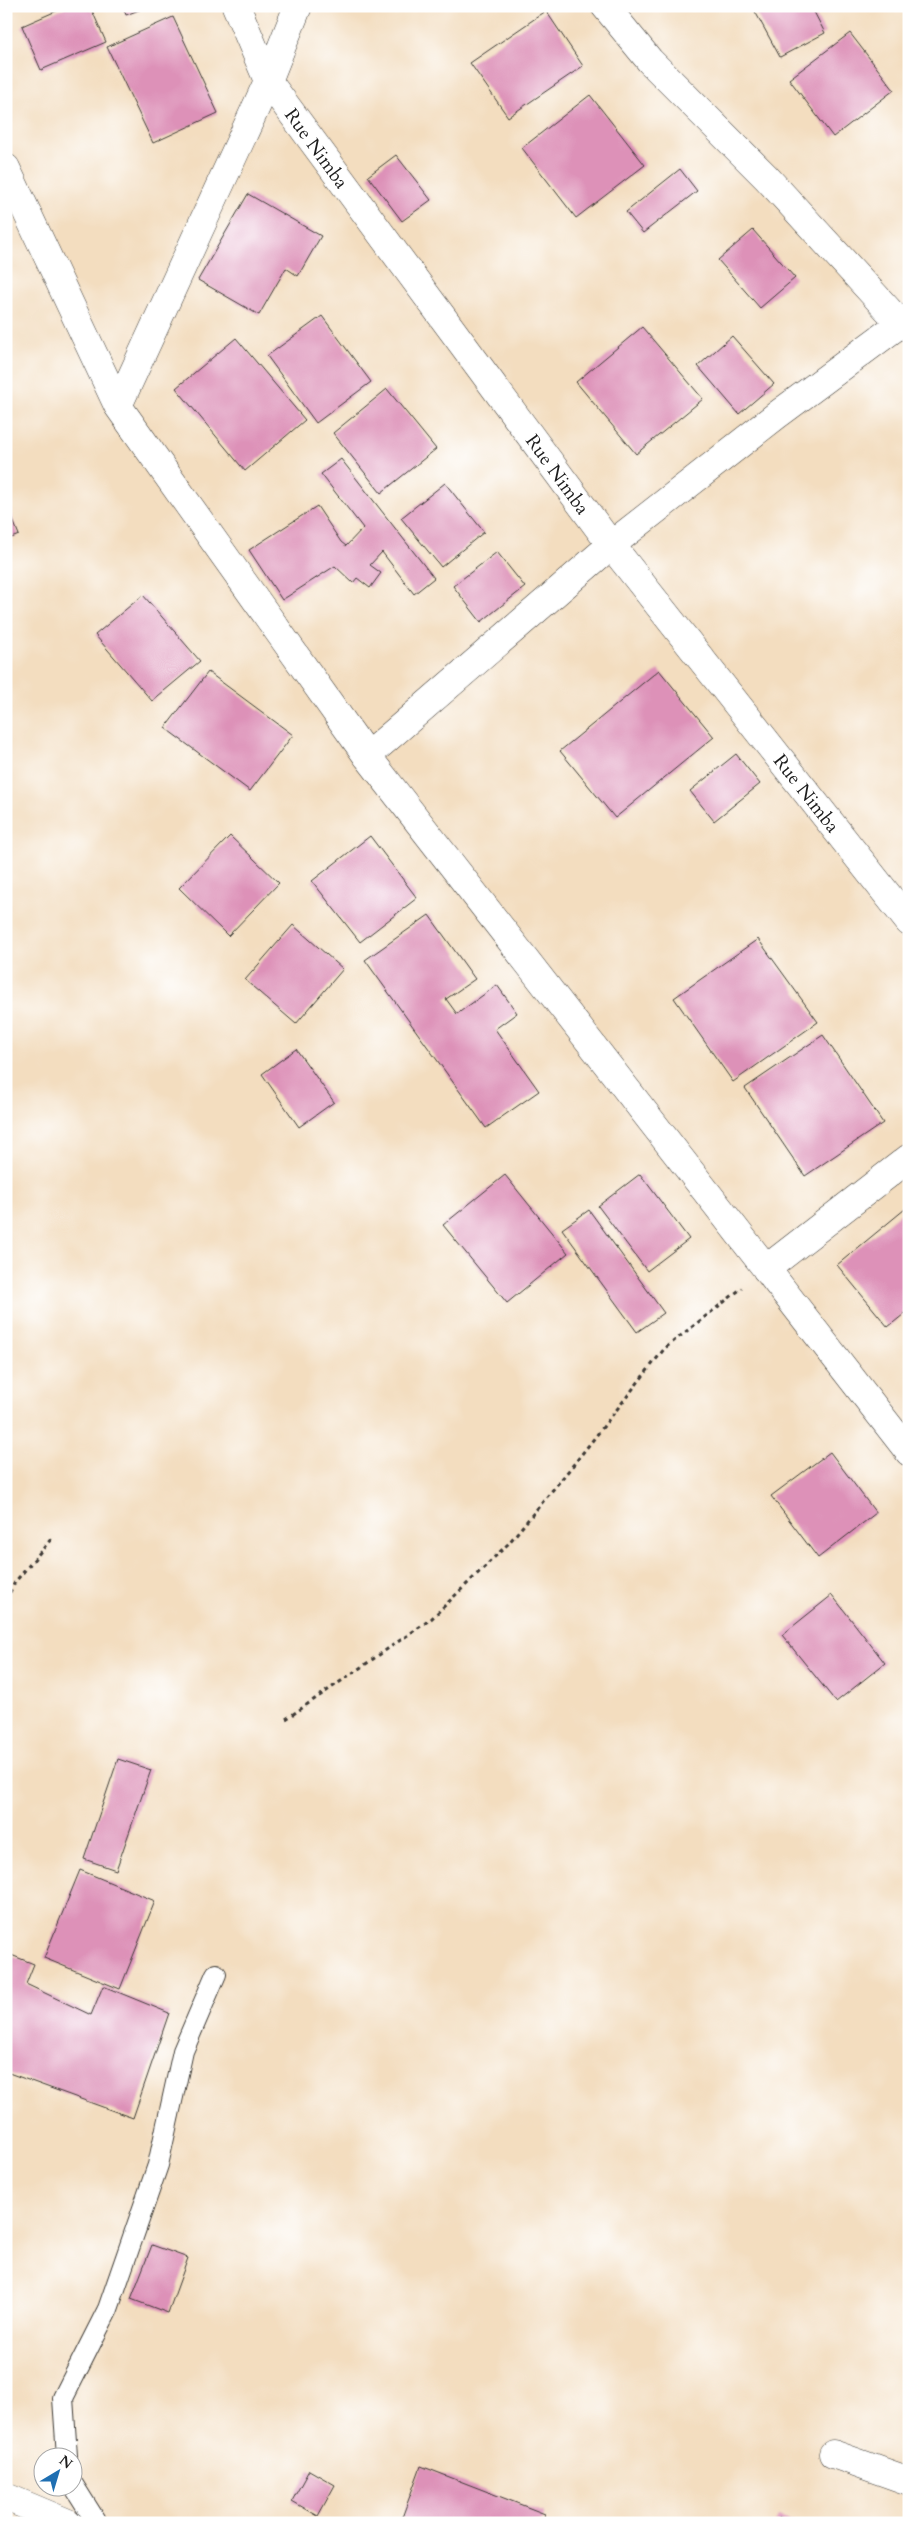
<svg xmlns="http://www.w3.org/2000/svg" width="915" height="2529" font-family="Cardo,serif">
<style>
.building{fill:#dd91b8}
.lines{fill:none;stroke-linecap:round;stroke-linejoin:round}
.service-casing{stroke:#3c3934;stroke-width:22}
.minor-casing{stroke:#3c3934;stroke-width:29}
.path{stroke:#3c3934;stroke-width:3;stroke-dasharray:4 4;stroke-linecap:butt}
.service{stroke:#fff;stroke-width:20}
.minor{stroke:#fff;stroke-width:28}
.labels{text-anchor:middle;stroke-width:4;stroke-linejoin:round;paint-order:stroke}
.street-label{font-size:19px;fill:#1c1c1c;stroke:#fff}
</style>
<rect width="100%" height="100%" fill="#fff"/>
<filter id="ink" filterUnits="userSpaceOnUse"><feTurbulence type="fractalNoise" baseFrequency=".02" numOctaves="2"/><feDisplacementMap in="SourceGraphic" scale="10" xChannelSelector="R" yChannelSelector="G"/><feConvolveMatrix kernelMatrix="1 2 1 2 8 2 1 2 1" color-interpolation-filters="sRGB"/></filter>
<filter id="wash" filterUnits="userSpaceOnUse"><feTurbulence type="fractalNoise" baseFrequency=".0096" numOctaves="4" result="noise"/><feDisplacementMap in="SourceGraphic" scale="20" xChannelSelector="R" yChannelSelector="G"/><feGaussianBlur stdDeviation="1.12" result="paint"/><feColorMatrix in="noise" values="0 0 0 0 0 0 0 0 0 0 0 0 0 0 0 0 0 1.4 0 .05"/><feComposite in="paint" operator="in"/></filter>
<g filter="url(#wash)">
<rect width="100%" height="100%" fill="#f3ddbf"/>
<g id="blocks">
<path class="building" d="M68,6h22l16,36 -65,28 -19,-44z
M123,6h26l-23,9z
M752,6h59l14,27 -45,24z
M546,11l37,55 -75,51 -38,-54z
M173,17l45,96 -65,30 -46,-96z
M850,33l44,57 -61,47 -44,-58z
M590,95l55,70 -69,53 -54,-70z
M396,155l35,45 -29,21 -34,-45z
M680,169l17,22 -54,42 -17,-21z
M248,194l73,42 -23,40 -12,-8 -27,47 -61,-35z
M753,230l42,48 -35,30 -42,-48z
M322,316l49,66 -55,41 -49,-67z
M642,327l61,72 -67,55 -60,-72z
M732,336l42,48 -35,30 -41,-48z
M236,338l69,82 -60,51 -69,-83z
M387,389l49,60 -55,44 -48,-60z
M341,459l93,119 -20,16 -32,-42 -12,13 11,8 -11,15 -13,-10 -4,5 -18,-17 -53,34 -33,-50 68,-44 24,36 5,4 17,-18 -42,-54z
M445,483l39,49 -43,35 -40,-49z
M6,503l13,32 -13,5z
M497,552l28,35 -44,35 -28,-36z
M143,595l57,66 -48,40 -57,-66z
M659,670l55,67 -99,81 -55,-67z
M208,672l85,63 -43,56 -85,-63z
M736,754l24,30 -46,37 -24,-30z
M230,836l49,47 -51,53 -49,-48z
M370,836l47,62 -57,44 -48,-61z
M429,915l46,64 -29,20 11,15 40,-29 20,28 -22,16 44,62 -53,37 -121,-168z
M293,925l50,44 -47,55 -51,-44z
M758,939l60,83 -85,60 -59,-84z
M823,1035l60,88 -78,53 -60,-88z
M296,1049l38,53 -35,25 -37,-53z
M640,1174l49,65 -42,32 -49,-65z
M505,1175l63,78 -61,50 -64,-78z
M905,1209l4,5v96l-21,17 -51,-62z
M589,1210l75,103 -27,19 -75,-103z
M830,1452l46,61 -58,45 -47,-62z
M832,1595l53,68 -49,39 -54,-67z
M118,1759l33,11 -35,100 -32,-11z
M80,1870l75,31 -35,88 -76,-31z
M6,1953l28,11 -8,20 65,31 12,-29 66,27 -36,105 -127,-46z
M152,2245l36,13 -20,55 -37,-14z
M421,2466l124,48 -3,9h-142z
M309,2470l26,15 -17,31 -26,-15z
M778,2517l16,5v1h-19z"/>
</g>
</g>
<g filter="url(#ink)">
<use href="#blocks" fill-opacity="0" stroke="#3c3934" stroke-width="1"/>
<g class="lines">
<defs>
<path id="service" d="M67,2456l-4,-58 45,-89 50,-144 25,-114 33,-77
M72,2483l25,40"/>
<path id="minor" d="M236,6l32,75 343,464 298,377
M605,6l45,55 116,116 135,147
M6,168l112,238 249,350 542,696
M118,406l150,-325 30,-75
M367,756l244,-211 166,-130 132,-98
M766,1269l143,-111
M833,2454l76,27
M6,2497l62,26"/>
</defs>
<use href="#service" class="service-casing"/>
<use href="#minor" class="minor-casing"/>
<path class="path" d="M6,1600l9,-18 37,-44
M286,1719l145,-100 77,-75 66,-80 91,-116 77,-60"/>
<use href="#service" class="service"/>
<use href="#minor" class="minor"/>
</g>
</g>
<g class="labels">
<g class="street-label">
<text transform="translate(317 148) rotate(54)" y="7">Rue Nimba</text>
<text transform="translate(558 474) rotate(54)" y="7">Rue Nimba</text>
<text transform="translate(807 793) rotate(52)" y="7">Rue Nimba</text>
</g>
</g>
<rect width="915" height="2529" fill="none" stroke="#fff" stroke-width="25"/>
<g transform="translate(58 2472) rotate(38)"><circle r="24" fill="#ffffff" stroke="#a4a4a4"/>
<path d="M0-4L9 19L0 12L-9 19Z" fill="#1f6fb2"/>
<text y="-8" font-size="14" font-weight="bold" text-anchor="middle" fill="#1c1c1c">N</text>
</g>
</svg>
